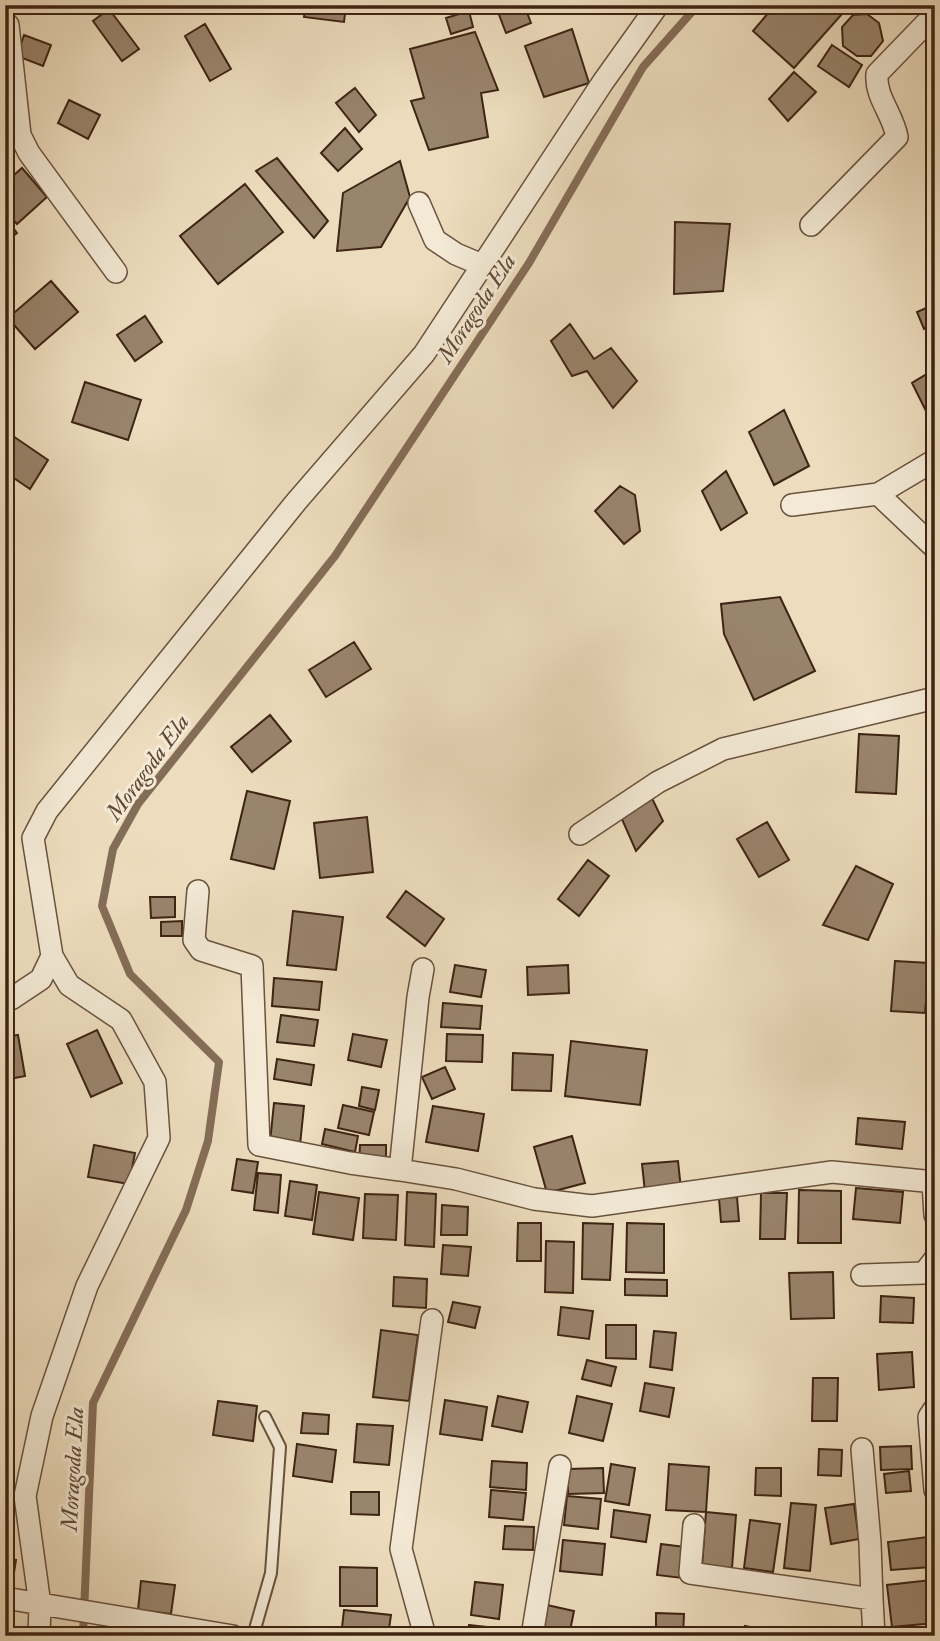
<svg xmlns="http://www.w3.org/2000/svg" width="940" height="1641" font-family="'IM FELL Double Pica',serif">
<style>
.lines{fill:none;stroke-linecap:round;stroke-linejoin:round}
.stream{stroke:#846d57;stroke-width:8}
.building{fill:#99846c;stroke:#3e2414;stroke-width:2}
.lane-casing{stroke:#6a523e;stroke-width:14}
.street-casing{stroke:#6a523e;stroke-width:24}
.lane{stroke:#f3e9d5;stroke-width:10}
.street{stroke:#f3e9d5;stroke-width:21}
.labels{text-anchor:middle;stroke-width:6;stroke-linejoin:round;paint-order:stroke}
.water-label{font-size:23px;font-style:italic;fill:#614936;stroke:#f3e9d5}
</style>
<rect width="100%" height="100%" fill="#edddbe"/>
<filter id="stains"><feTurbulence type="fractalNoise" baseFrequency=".00286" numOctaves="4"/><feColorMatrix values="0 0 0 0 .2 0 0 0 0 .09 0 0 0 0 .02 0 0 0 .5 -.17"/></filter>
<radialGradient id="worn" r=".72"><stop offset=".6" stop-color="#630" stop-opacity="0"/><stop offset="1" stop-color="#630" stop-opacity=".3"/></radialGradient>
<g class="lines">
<path class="stream" d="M83,1636l10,-233 93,-193 22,-69 11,-79 -89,-88 -28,-68 11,-57 25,-45 197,-248 194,-293 114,-196 55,-62"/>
</g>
<path class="building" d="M306,5h40l-2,17 -40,-5z
M515,5h9l7,18 -25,10 -8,-21z
M775,5h75l-56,63 -41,-37z
M109,9l30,40 -17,12 -29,-40z
M469,11l4,16 -22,7 -5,-16z
M867,14l12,9 4,18 -12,15h-14l-14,-10 -1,-19 11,-12z
M205,24l26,45 -21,12 -25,-45z
M572,29l17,54 -45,14 -19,-51z
M475,32l23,58 -17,3 7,44 -59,13 -18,-49 13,-3 -14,-49z
M24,35l27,10 -8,21 -26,-10z
M832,45l30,20 -13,22 -31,-21z
M794,72l22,20 -28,29 -19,-22z
M355,88l21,27 -17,17 -23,-29z
M69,100l31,15 -12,24 -30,-16z
M345,128l17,21 -24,22 -17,-18z
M277,158l51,63 -14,17 -58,-67z
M400,161l10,36 -29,50 -44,4 6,-58z
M22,168l25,29 -30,27 -12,-13v-28z
M245,184l38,48 -65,52 -38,-48z
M5,217l12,16 -12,9z
M675,222l55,2 -7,67 -49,3z
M51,281l27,31 -43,37 -27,-31z
M935,304v20l-11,5 -7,-17z
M145,316l17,26 -27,19 -18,-26z
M570,324l24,35 17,-11 26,33 -24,27 -26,-37 -15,5 -21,-35z
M935,369v60l-23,-46z
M85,382l56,18 -13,40 -56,-18z
M784,410l25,56 -35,19 -25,-53z
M10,434l38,26 -18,29 -25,-17v-31z
M726,471l21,42 -26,17 -19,-39z
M620,486l15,9 5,36 -16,13 -29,-33z
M780,597l35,74 -61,29 -30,-66 -3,-30z
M354,642l17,27 -45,28 -17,-27z
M270,715l21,26 -39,31 -21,-25z
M859,734l40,2 -3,58 -40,-2z
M926,756h9v49h-9z
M247,791l43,10 -16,68 -43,-10z
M649,792l14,29 -27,30 -15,-34z
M367,817l6,55 -53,6 -6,-55z
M767,822l22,38 -30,17 -22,-38z
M588,860l21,16 -30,40 -21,-17z
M856,866l37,18 -25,56 -45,-15z
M406,891l38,28 -19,27 -38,-29z
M150,897h25v20l-24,1z
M293,911l50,6 -7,53 -49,-5z
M182,921v15h-21v-14z
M895,961l34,2 -4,50 -34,-2z
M455,965l31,5 -5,27 -31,-5z
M568,965l1,28 -41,2 -1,-28z
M274,978l48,4 -3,28 -47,-4z
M443,1003l39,3 -2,23 -39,-2z
M281,1015l37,5 -4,26 -37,-4z
M97,1030l25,53 -31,14 -24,-53z
M353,1034l34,6 -6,27 -33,-7z
M447,1034l36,1 -1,27 -36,-1z
M18,1035l7,41 -20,4v-43z
M571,1041l76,9 -7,55 -75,-9z
M513,1053l40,2 -2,36 -39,-1z
M277,1059l37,6 -3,20 -37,-6z
M445,1067l10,22 -23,10 -10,-22z
M362,1087l17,3 -4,20 -16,-4z
M274,1103l30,3 -4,39 -30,-3z
M343,1105l31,7 -5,23 -31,-7z
M433,1106l51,8 -6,37 -52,-9z
M858,1118l47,4 -3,27 -46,-5z
M325,1129l33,7 -3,16 -33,-8z
M572,1136l13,47 -38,10 -13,-46z
M94,1145l41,8 -6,31 -41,-7z
M360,1145h26v20h-27z
M237,1159l21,3 -5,31 -21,-3z
M678,1161l3,28 -36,3 -3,-28z
M258,1173l23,2 -3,38 -24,-3z
M290,1181l27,4 -5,35 -27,-4z
M856,1188l47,4 -3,31 -47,-4z
M799,1190l42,1v52h-43z
M319,1192l40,6 -6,42 -40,-6z
M407,1192l29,2 -2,53 -29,-2z
M761,1193h26l-2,46h-25z
M365,1194l33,1 -2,45 -33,-2z
M737,1197l2,24 -18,1 -2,-24z
M442,1205l26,2 -1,28h-26z
M518,1223h23v38h-24z
M583,1223l30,1 -3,56 -28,-1z
M627,1223l37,1v49l-38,-1z
M546,1241l28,1 -1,51 -28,-1z
M443,1245l28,2 -3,29 -27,-2z
M833,1272l1,46 -43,1 -2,-46z
M394,1277l33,2 -1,29 -33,-2z
M625,1279l42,1v16l-42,-1z
M881,1296l33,2 -1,25 -33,-1z
M453,1302l27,5 -5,21 -27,-6z
M561,1307l32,4 -4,28 -31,-4z
M606,1325h30v34l-30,-1z
M381,1330l37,5 -9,66 -36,-4z
M654,1331l22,2 -4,37 -22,-3z
M912,1352l2,35 -35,3 -2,-36z
M587,1360l29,7 -5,19 -29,-7z
M813,1378h25l-1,43h-25z
M645,1383l29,5 -5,29 -29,-6z
M498,1396l30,6 -6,30 -30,-6z
M577,1396l35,8 -9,37 -34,-8z
M445,1400l42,7 -5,33 -42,-6z
M218,1401l39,5 -4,35 -40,-6z
M303,1413l26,2 -1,19 -27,-1z
M357,1424l36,2 -4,39 -35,-3z
M297,1444l39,6 -4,32 -39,-6z
M911,1446l1,23 -31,1 -1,-23z
M819,1449l23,1 -1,26 -23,-1z
M492,1461l35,2 -1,27 -36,-3z
M611,1464l24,4 -6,37 -24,-4z
M669,1464l40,3 -3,45 -40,-2z
M603,1468l1,25 -36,1v-25z
M756,1468h25v28l-26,-1z
M909,1471l2,20 -25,2 -2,-19z
M491,1490l35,3 -3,27 -34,-3z
M351,1492h28v23l-28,-1z
M567,1496l34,3 -3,30 -34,-4z
M791,1503l25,2 -6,66 -26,-3z
M854,1504l5,35 -28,5 -6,-36z
M614,1510l36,5 -4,27 -35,-5z
M706,1512l30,3 -4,53 -30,-2z
M750,1520l30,4 -7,48 -29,-4z
M505,1526l29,1 -1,23 -30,-1z
M927,1537l4,30 -40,3 -3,-28z
M563,1540l42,4 -3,31 -42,-4z
M661,1544l25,3 -4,31 -25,-3z
M5,1559l11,1 -5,32 -6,-1z
M340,1567l37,1v38h-37z
M931,1580l4,43 -43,4 -5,-42z
M141,1581l34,4 -4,29 -33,-4z
M475,1582l28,3 -4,34 -28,-4z
M547,1605l27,6 -5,25h-28z
M344,1610l47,5 -3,21h-47z
M656,1613l28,1 -1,22h-27z
M5,1625l19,4 -2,7h-17z
M469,1625l35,4v7h-37z
M745,1626l27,5 -1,5h-27z"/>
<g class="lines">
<defs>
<path id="lane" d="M253,1636l18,-63 9,-126 -15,-30"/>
<path id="street" d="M5,22l3,3 12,110 9,18 87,119
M419,203l16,37 21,14 26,11
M811,225l86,-88c-4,-23 -22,-40 -20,-63l58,-60
M878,494l57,-34
M792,505l86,-11 57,54
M580,834l78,-52 65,-33 212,-51
M198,891l-4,49 7,10 51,16 7,179 91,18 50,7
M423,969l-5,28 -18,173 56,9 78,20 58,7 240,-34 103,10
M5,999h6l30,-20 11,-23 -19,-118 14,-27 249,-309 128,-148 179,-272 55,-77
M933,1183l2,32
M862,1275l62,-2 11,-14
M935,1408l-6,9 6,73
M862,1449l8,94 2,56
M694,1525l-4,48 182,26 2,37
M5,1598l228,38
M39,1636l1,-31 -15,-109 17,-80 45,-130 72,-148 -4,-56 -34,-62 -52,-35 -17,-29
M425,1636l-24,-87 31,-229
M532,1636l28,-170"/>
</defs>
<use href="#lane" class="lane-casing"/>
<use href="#street" class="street-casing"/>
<use href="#lane" class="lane"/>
<use href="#street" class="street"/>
</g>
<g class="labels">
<g class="water-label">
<text transform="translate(476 308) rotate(-57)" y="8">Moragoda Ela</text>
<text transform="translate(147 767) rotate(-54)" y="8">Moragoda Ela</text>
<text transform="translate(72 1469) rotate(-87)" y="8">Moragoda Ela</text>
</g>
</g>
<rect width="940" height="1641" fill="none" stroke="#edddbe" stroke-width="28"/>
<rect x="7" y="7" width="926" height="1627" fill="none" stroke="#3e2414" stroke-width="3.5"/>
<rect x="14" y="14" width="912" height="1613" fill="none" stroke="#3e2414" stroke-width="2"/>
<rect width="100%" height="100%" filter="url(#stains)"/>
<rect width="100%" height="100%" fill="url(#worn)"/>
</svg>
